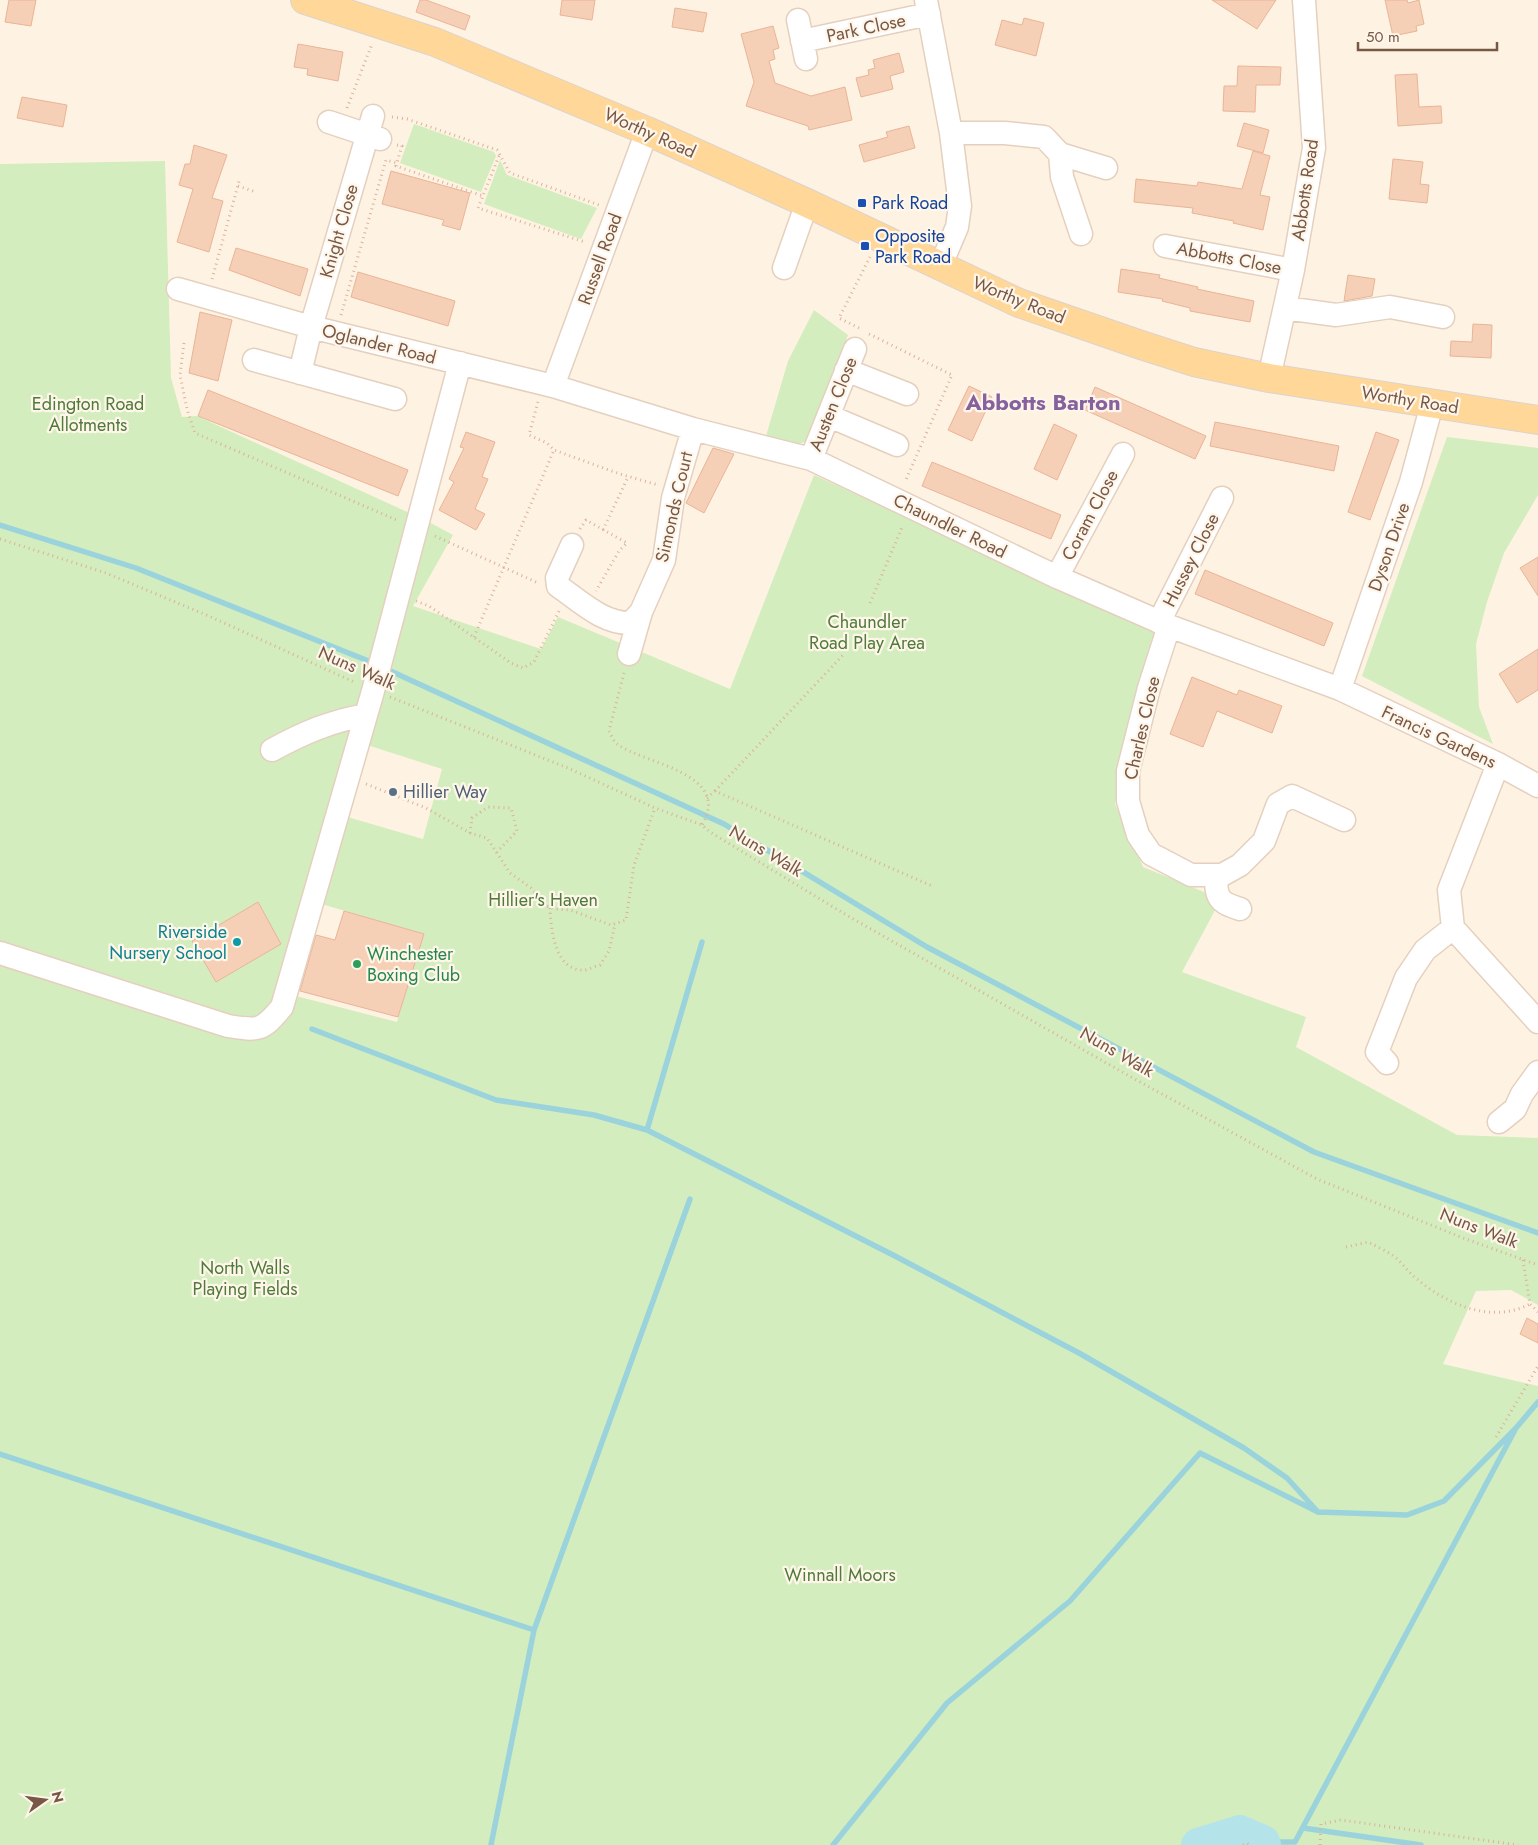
<svg xmlns="http://www.w3.org/2000/svg" width="1538" height="1845" font-family="Jost,sans-serif">
<style>
.green{fill:#d3edbf;fill-rule:evenodd}
.lines{fill:none;stroke-linecap:round;stroke-linejoin:round}
.stream{stroke:#9ad3dc;stroke-width:5.5}
.river{stroke:#b5e3ea;stroke-width:34}
.building{fill:#f6cfb7;stroke:#eab496}
.minor-casing{stroke:#e5d0bf;stroke-width:25}
.major-casing{stroke:#dcd3cf;stroke-width:30}
.path{stroke:#dbb29a;stroke-width:3;stroke-dasharray:1 4;stroke-linecap:butt}
.minor{stroke:#fff;stroke-width:22}
.major{stroke:#ffd798;stroke-width:28}
.transit-dot{fill:#1a4fb4;stroke:#fff6ea;stroke-width:2}
.service-dot{fill:#5c6f8a;stroke:#fff6ea;stroke-width:2}
.culture-dot{fill:#0f9aa8;stroke:#fff6ea;stroke-width:2}
.leisure-dot{fill:#2e9e5b;stroke:#fff6ea;stroke-width:2}
.labels{text-anchor:middle;stroke-width:4.5;stroke-linejoin:round;paint-order:stroke}
.street-label{font-size:18px;fill:#785746;stroke:#fff6ea}
.transit-label{font-size:18px;fill:#164399;stroke:#fff6ea;text-anchor:start}
.park-label{font-size:18px;fill:#4e7a3a;stroke:#fff6ea}
.service-label{font-size:18px;fill:#4e5e75;stroke:#fff6ea;text-anchor:start}
.culture-label{font-size:18px;fill:#0d838f;stroke:#fff6ea;text-anchor:end}
.leisure-label{font-size:18px;fill:#27864d;stroke:#fff6ea;text-anchor:start}
.district-label{font-size:22px;font-weight:bold;fill:#87619d;stroke:#fff6ea}
</style>
<rect width="100%" height="100%" fill="#fef3e2"/>
<path class="green" d="M414,124l80,28 2,4 -15,36 -81,-29z
M500,160l7,15 90,33 -16,31 -97,-35z
M165,161l6,217 11,39 15,-1 230,105 26,14 -40,71 128,43 17,-32 172,72 84,-214 346,158 -45,171 28,63 78,32 -39,73 124,45 -10,30 161,88 81,3v167l-27,-15 -35,1 -33,73 95,22v459h-1538v-1681zM364,744l78,25 -19,70 -79,-23 -26,87 105,31 -26,88 -101,-26 -5,19 -12,14 -11,-4z
M814,310l34,25 -39,105 -15,6 -28,-10 22,-75z
M1447,437l91,11v47l-34,58 -17,49 -11,42 3,63 14,37 -131,-68z"/>
<g class="lines">
<path class="stream" d="M0,525l136,43 240,96
M384,668l340,156 203,123 387,205 224,81
M312,1029l184,71 98,15 53,15 246,125 186,98 165,95 43,30 31,34
M647,1130l55,-188
M0,1454l534,176 156,-431
M1303,1828l118,17
M1263,1842h32l221,-414 22,-26
M491,1845l43,-215
M833,1845l114,-142 123,-102 130,-148 118,59 89,3 37,-14 72,-73"/>
<path class="river" d="M1198,1845l42,-13 23,10 1,3"/>
</g>
<path class="building" d="M9,0h27l-5,26 -26,-4z
M420,0h6l44,16 -5,14 -49,-18z
M562,0h33l-3,20 -32,-5z
M1212,0h64l-19,29z
M1385,0h22l1,3 11,-3 5,24 -8,2 1,5 -24,5z
M675,8l32,5 -4,19 -31,-5z
M1024,18l20,5 -8,33 -41,-11 7,-25 20,5z
M773,26l6,22 -6,2 2,9 -6,2 6,22 36,13 34,-9 7,33 -43,10 -1,-4 -62,-20 8,-24 -13,-48z
M298,44l45,8 -5,29 -31,-6 1,-6 -14,-2z
M899,53l5,19 -14,4 3,13 -32,8 -5,-19 13,-3 -1,-5 7,-2 -2,-8z
M1238,66l43,1 -1,18h-24l-1,27 -32,-1 1,-25h13z
M1417,74l2,33 22,-1 1,17 -44,3 -3,-51z
M22,97l45,8 -4,22 -46,-9z
M1244,123l25,7 -6,23 -26,-7z
M909,126l6,22 -51,14 -5,-17 29,-8 -2,-5z
M194,145l33,10 -15,43 11,3 -14,51 -32,-10 16,-53 -14,-4 6,-21h5z
M1253,151l17,5 -10,39 10,2 -7,33 -30,-7 1,-2 -42,-8 1,-5 -59,-6 2,-23 61,7 1,-4 44,7z
M1393,159l30,3 -3,22 9,1 -2,18 -38,-4z
M391,171l79,22 -10,37 -18,-5 2,-5 -62,-16z
M236,248l72,21 -8,27 -71,-26z
M1121,269l39,6 -1,3 39,9 -1,2 57,12 -4,21 -60,-11v-3l-28,-7 1,-2 -45,-7z
M358,272l97,29 -7,25 -97,-29z
M1348,275l27,4 -3,17 -28,5z
M200,312l32,8 -14,61 -29,-8z
M1473,324l19,1 -1,33 -41,-2 1,-15 21,1z
M969,386l23,11 -20,44 -24,-11z
M1095,387l111,49 -11,23 -110,-49z
M208,390l200,80 -10,26 -200,-80z
M1215,422l124,24 -5,25 -124,-25z
M1054,424l23,11 -20,45 -23,-11z
M466,432l29,10 -13,35 6,2 -13,30 10,5 -9,16 -37,-20 15,-28 -5,-3 15,-31 -4,-1z
M1376,432l23,8 -29,80 -22,-8z
M713,448l21,6 -30,59 -18,-10z
M932,462l129,53 -10,24 -129,-53z
M1538,557v39l-18,-28z
M1205,570l128,53 -9,23 -129,-52z
M1538,649v41l-21,13 -18,-29z
M1192,677l45,18 2,-5 43,16 -10,27 -55,-22 -14,36 -33,-13z
M258,902l23,42 -65,38 -24,-41z
M344,911l80,23 -26,83 -98,-26 16,-56 19,5z
M1527,1318l11,6v19l-18,-9z"/>
<g class="lines">
<defs>
<path id="minor" d="M926,0l25,133 9,73 -3,21 -17,40
M798,20l8,39
M802,41l127,-27
M329,122l51,17
M951,133h54l39,4 16,17 46,14
M1060,154l2,23 19,57
M1165,246l128,24
M784,268l23,-65
M178,289l133,38 242,59 140,43 118,30 246,118 112,49 171,63 158,75 40,22
M1285,308l51,7 54,-8 53,10
M254,360l141,39
M846,370l61,24
M300,373l11,-46 62,-211
M1269,378l24,-108 21,-122 -10,-148
M553,386l94,-255
M829,416l68,29
M811,459l44,-110
M572,545l-15,33 1,8c22,15 45,38 73,37l10,-11
M1057,577l66,-123
M1159,622l63,-124
M1169,626l-20,62 -21,83v30l10,34 13,19 40,21h31l18,-10 24,-24 14,-37 14,-8 52,24
M629,654l12,-42 23,-52 9,-62 20,-69
M1340,689l71,-207 21,-78
M272,750c31,-17 59,-29 94,-35
M1498,764l-49,126 4,38 85,94
M1216,875c0,23 2,27 24,34
M0,953l228,73c31,5 34,5 54,-19l91,-316 87,-328
M1387,1063l-10,-11 29,-74 19,-28 28,-22
M1499,1122l16,-13 7,-15 16,-22"/>
<path id="major" d="M305,0l130,42 212,89 160,72 212,100 122,42 53,17 75,16 269,42"/>
</defs>
<use href="#minor" class="minor-casing"/>
<use href="#major" class="major-casing"/>
<path class="path" d="M347,108l25,-64
M392,117l15,2 90,31 13,23 89,32
M397,145l5,1 -6,20 87,30
M499,156l-21,52 107,34
M238,186l18,6
M212,279l28,-101
M341,315l45,-155 11,3
M859,328l-20,-10 31,-61
M869,334l83,41 -47,107
M184,343l-4,32 7,34 8,24 204,88
M538,402l-9,33 18,8 7,7 66,24 38,11
M580,529l6,-9 41,23 -8,8 -23,40
M603,530l25,-53
M435,536l103,47
M0,539l106,34 105,44 143,65
M416,601l13,5 82,57 12,5 11,-6 25,-51
M870,603l33,-78
M474,637l80,-187
M624,673l-15,58c2,4 5,11 8,13 27,20 116,29 85,81
M390,697l178,71 87,40 47,17 8,7 138,84 283,161 186,102 146,59 75,27
M366,784l60,24 44,25 17,5 23,35 21,15 16,18 7,3 16,1 41,15 15,-5 8,-55 21,-57
M715,791l130,-138
M707,798l8,-7 217,95
M470,833l2,-15 16,-11 23,1 6,23 -20,21
M550,908c1,20 4,64 35,62 5,-1 10,-4 15,-5l9,-14 6,-27
M1346,1247l22,-5c9,5 19,9 27,15 8,7 14,16 22,22 31,26 75,45 113,25
M1523,1260l7,44 8,8
M1496,1437l42,-71
M1243,1845l4,-2 2,2
M1320,1845l1,-21 20,-4 177,25"/>
<use href="#minor" class="minor"/>
<use href="#major" class="major"/>
</g>
<g class="transit-dot">
<rect x="857" y="198" width="10" height="10" rx="2.5"/>
<rect x="860" y="241" width="10" height="10" rx="2.5"/>
</g>
<circle class="service-dot" cx="393" cy="792" r="5"/>
<circle class="culture-dot" cx="237" cy="942" r="5"/>
<circle class="leisure-dot" cx="357" cy="964" r="5"/>
<g class="labels">
<g class="street-label">
<text transform="translate(866 28) rotate(-12)" y="6">Park Close</text>
<text transform="translate(650 133) rotate(24)" y="6">Worthy Road</text>
<text transform="translate(1305 190) rotate(-82)" y="6">Abbotts Road</text>
<text transform="translate(339 231) rotate(-74)" y="6">Knight Close</text>
<text transform="translate(1229 258) rotate(11)" y="6">Abbotts Close</text>
<text transform="translate(600 259) rotate(-70)" y="6">Russell Road</text>
<text transform="translate(1019 300) rotate(22)" y="6">Worthy Road</text>
<text transform="translate(379 344) rotate(14)" y="6">Oglander Road</text>
<text transform="translate(1410 400) rotate(9)" y="6">Worthy Road</text>
<text transform="translate(833 404) rotate(-68)" y="6">Austen Close</text>
<text transform="translate(674 507) rotate(-77)" y="6">Simonds Court</text>
<text transform="translate(1090 515) rotate(-62)" y="6">Coram Close</text>
<text transform="translate(950 526) rotate(26)" y="6">Chaundler Road</text>
<text transform="translate(1389 547) rotate(-71)" y="6">Dyson Drive</text>
<text transform="translate(1191 560) rotate(-63)" y="6">Hussey Close</text>
<text transform="translate(357 668) rotate(24)" y="6">Nuns Walk</text>
<text transform="translate(1142 728) rotate(-77)" y="6">Charles Close</text>
<text transform="translate(1439 737) rotate(25)" y="6">Francis Gardens</text>
<text transform="translate(766 851) rotate(31)" y="6">Nuns Walk</text>
<text transform="translate(1117 1052) rotate(30)" y="6">Nuns Walk</text>
<text transform="translate(1479 1228) rotate(21)" y="6">Nuns Walk</text>
</g>
<g class="transit-label">
<text x="872" y="209">Park Road</text>
<text x="875" y="242">Opposite<tspan x="875" dy="21">Park Road</tspan></text>
</g>
<g class="park-label">
<text x="88" y="410">Edington Road<tspan x="88" dy="21">Allotments</tspan></text>
<text x="867" y="628">Chaundler<tspan x="867" dy="21">Road Play Area</tspan></text>
<text x="543" y="906">Hillier's Haven</text>
<text x="245" y="1274">North Walls<tspan x="245" dy="21">Playing Fields</tspan></text>
<text x="840" y="1581">Winnall Moors</text>
</g>
<g class="service-label">
<text x="403" y="798">Hillier Way</text>
</g>
<g class="culture-label">
<text x="227" y="938">Riverside<tspan x="227" dy="21">Nursery School</tspan></text>
</g>
<g class="leisure-label">
<text x="367" y="960">Winchester<tspan x="367" dy="21">Boxing Club</tspan></text>
</g>
<g class="district-label">
<text x="1043" y="410">Abbotts Barton</text>
</g>
</g>
<g transform="translate(45 1800) rotate(76)" stroke="#fff6ea" stroke-width="4" paint-order="stroke">
<path d="M0-4L9 19L0 12L-9 19Z" fill="#785746"/>
<text y="-8" font-size="14" font-weight="bold" text-anchor="middle" fill="#785746">N</text>
</g>
<path d="M1358 42v8h139v-8" fill="none" stroke="#785746" stroke-width="2.5"/>
<text x="1366" y="42" font-size="15" fill="#785746" stroke="#fff6ea" stroke-width="4" paint-order="stroke">50 m</text>
</svg>
